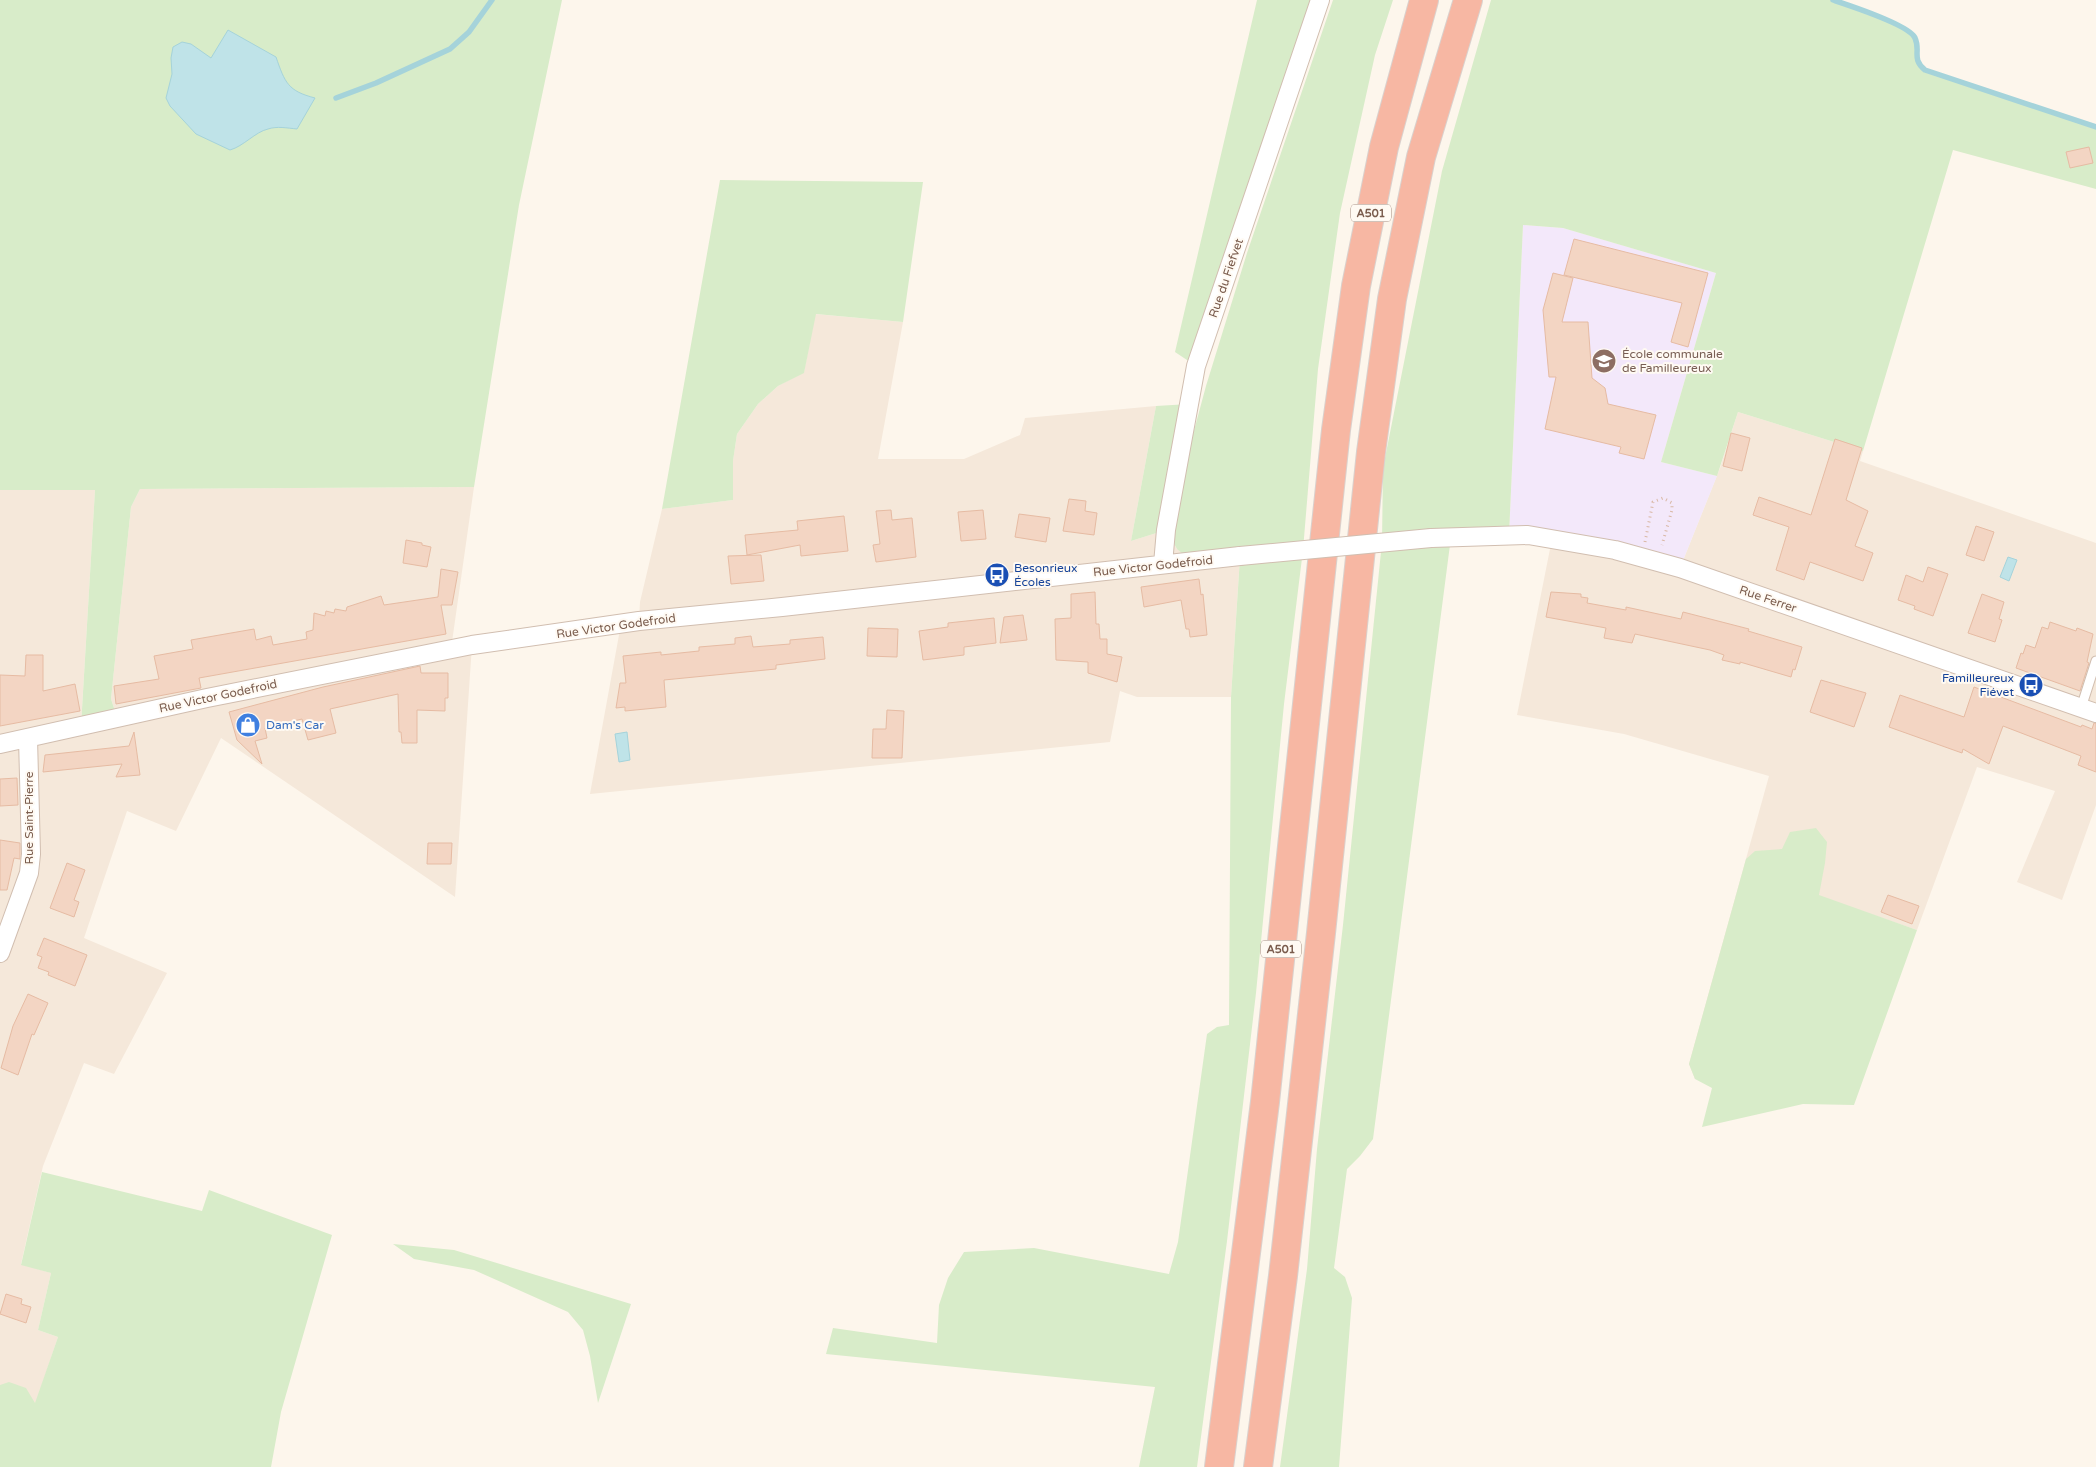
<svg xmlns="http://www.w3.org/2000/svg" width="2096" height="1467" font-family="'Varela Round',sans-serif">
<style>
.residential{fill:#f5e8da}
.education{fill:#f3e8fa}
.green{fill:#d8ecc9}
.water{fill:#bfe3e8;stroke:#a5d3da}
.lines{fill:none;stroke-linecap:round;stroke-linejoin:round}
.stream{stroke:#a5d3da;stroke-width:5.5}
.building{fill:#f3d5c3;stroke:#e6bba3}
.service-casing{stroke:#d1beb0;stroke-width:11}
.minor-casing{stroke:#d1beb0;stroke-width:20}
.motorway-casing{stroke:#dad1cd;stroke-width:30}
.path{stroke:#d9b8a5;stroke-width:3;stroke-dasharray:1 4;stroke-linecap:butt}
.service{stroke:#fff;stroke-width:9}
.minor{stroke:#fff;stroke-width:18}
.motorway{stroke:#f7b7a3;stroke-width:28}
.minor-bridge-casing{stroke:#d1beb0;stroke-width:20;stroke-linecap:butt}
.minor-bridge{stroke:#fff;stroke-width:18}
.labels{text-anchor:middle;stroke-width:4;stroke-linejoin:round;paint-order:stroke}
.shield{fill:#fffaf3;stroke:#a28b7f;stroke-width:1}
.shield-label{font-size:11px;font-weight:bold;fill:#7a5c4d}
.street-label{font-size:12px;fill:#7a5c4d;stroke:#fffaf3}
.education-label{font-size:12px;fill:#785e54;stroke:#fffaf3;text-anchor:start}
.transit-label{font-size:12px;fill:#164399;stroke:#fffaf3;text-anchor:start}
.shop-label{font-size:12px;fill:#366cbe;stroke:#fffaf3;text-anchor:start}
</style>
<rect width="100%" height="100%" fill="#fdf6ec"/>
<path class="residential" d="M815,314l88,8 -25,137h86l56,-24 5,-17 131,-12 -25,135 35,-11 11,19 63,7 -9,141h-94l-17,-6 -10,51 -520,52 31,-170 18,-3 1,-19 22,-93 71,-9v-39l4,-27 21,-30 20,-18 26,-14z
M1738,412l125,39 -3,10 236,82v262l-34,95 -45,-18 38,-91 -78,-24 -60,163 -99,-34 -123,183 -6,-15 80,-288 -145,-42 -107,-19 35,-176 128,29 40,-100z
M474,487l-23,162 21,-4 -17,252 -234,-159 -45,93 -49,-20 -43,127 83,35 -53,101 -30,-11 -41,103 -22,98 30,9 -13,57 20,7 -44,130h-14v-977h95l-14,235 36,-8 -6,-18 20,-192 9,-18z"/>
<path class="education" d="M1523,225l40,3 153,45 -55,189 56,14 -37,92 -171,-33z"/>
<path class="green" d="M0,0h562l-43,205 -45,282 -334,2 -9,18 -20,192 6,18 -36,9 14,-236h-95z
M1257,0h63l-124,366 -21,-14z
M1333,0h60l-18,55 -35,158 -22,156 -15,181 -19,154 -28,289 -29,248 -30,226h-58l16,-80 -329,-33 7,-26 104,15 2,-38 9,-27 16,-26 70,-4 135,26 9,-32 29,-208 10,-7 12,-2 2,-328 9,-140 -57,-3 -6,-5 -10,-18 39,-145 41,-133z
M1491,0h342l7,2c16,6 68,21 75,36 6,13 -4,21 10,32l171,57v62l-143,-39 -90,301 -125,-39 -21,64 -56,-14 55,-189 -153,-45 -40,-3 -14,310 -58,2 -78,602 -13,17 -13,13 -13,99 11,9 7,21 -13,169h-59l27,-198 10,-120 26,-224 39,-383 1,-74 59,-297z
M720,180l203,2 -20,140 -87,-8 -12,59 -26,13 -20,18 -21,30 -4,27v39l-71,9z
M1189,404l-23,126 -35,11 25,-135z
M1816,828l11,14 -2,21 -6,32 98,35 -63,175 -51,-1 -101,23 10,-39 -17,-9 -6,-15 57,-205 9,-8 27,-2 8,-17z
M42,1172l160,39 7,-21 123,45 -51,177 -10,55h-271v-82l9,-3 17,6 9,15 23,-66 -20,-7 13,-57 -30,-8z
M393,1244l61,6 177,54 -33,99 -8,-47 -7,-26 -15,-18 -94,-42 -60,-11z"/>
<path class="water" d="M228,30l48,27c9,26 12,34 39,41l-18,31c-10,-1 -20,-3 -29,0 -13,3 -24,17 -38,21l-34,-16 -26,-28 -4,-8 6,-24 -1,-16 2,-11 9,-5 9,2 20,14z
M2008,557l9,3 -8,21 -9,-4z
M627,732l3,28 -11,2 -4,-28z"/>
<g class="lines">
<path class="stream" d="M1833,0c15,5 77,25 82,38 6,13 -4,21 10,32l171,57
M336,98l40,-15 74,-34 19,-17 23,-32"/>
</g>
<path class="building" d="M2089,147l4,16 -23,5 -4,-16z
M1574,239l134,34 -20,74 -17,-5 11,-39 -118,-28z
M1553,273l20,5 -11,44h26l4,56 13,10 3,16 48,11 -12,44 -25,-6 2,-6 -76,-18 11,-52h-7l-6,-67z
M1731,433l19,5 -8,33 -19,-5z
M1835,439l27,9 -16,52 22,11 -13,35 18,7 -10,28 -53,-19 -6,18 -28,-10 13,-43 -36,-12 6,-18 52,18z
M1069,499l17,2 -1,10 12,2 -3,22 -31,-4z
M891,510l1,10 20,-2 4,39 -40,5 -3,-17 7,-1 -4,-33z
M983,510l3,29 -25,2 -3,-29z
M1019,514l31,4 -4,24 -31,-5z
M844,516l4,35 -47,5 -1,-11 -53,10 -2,-20 53,-5 -1,-9z
M1976,526l18,6 -10,29 -18,-6z
M406,540l16,3v2l9,2 -4,20 -24,-4z
M761,555l3,26 -33,3 -3,-28z
M1928,567l20,7 -15,42 -19,-7 1,-3 -17,-6 8,-25 17,7z
M441,569l17,3 -6,33h-11l5,29 -247,44 2,10 -85,16 -2,-18 45,-7 -5,-23 39,-7 -2,-9 63,-11 2,11 15,-4 2,9 34,-6 -1,-7 7,-2 1,-17 11,3 1,-5 8,2 1,-4 11,2 1,-4 34,-11 3,9 54,-8z
M1199,579l2,16 2,-1 4,41 -17,2 -1,-8h-3l-5,-29 -37,7 -3,-20z
M1095,592l1,32h3l1,15h7v15l15,3 -5,25 -29,-9v-11l-32,-2 -1,-41 16,-1v-24z
M1551,592l30,2v3l7,1 -1,5 39,7v-3l55,12 2,-7 66,17 -1,2 54,16 -7,23 -2,-1 -2,8 -51,-15v2l-18,-4 2,-5 -14,-5 -75,-16 -3,9 -28,-5 2,-10 -60,-11z
M1982,594l22,8 -5,17 3,1 -7,22 -27,-9z
M1023,615l4,25 -27,3 4,-26z
M994,618l2,25 -32,4v8l-41,5 -4,-29 29,-4v-4z
M2050,622l26,9 1,-3 16,6 -6,28 2,1 -9,28 -64,-23 5,-15 2,1 3,-9 9,3 7,-21 6,2z
M868,628l30,1 -1,28 -30,-1z
M751,636l2,11 37,-3v-4l33,-3 2,22 -49,6v4l-112,11 2,27 -41,4v-4l-9,1 4,-25h6l-3,-27 38,-4v3l38,-4v-4l36,-3v-6z
M26,655h17v36l32,-7 5,27 -80,15v-51l25,1z
M420,666l1,7h27v25h-3v13l-28,-1v33h-15l-1,-11h-2l-1,-38 -68,15 6,24 -28,7 -6,-21 -37,9 2,10 -12,3 7,23 -25,-24 -8,-28 94,-25z
M1821,680l45,13 -12,34 -44,-15z
M1974,687l107,40 1,-2 10,4 2,-6h2v49l-18,-7 3,-9 -78,-30 -14,38 -26,-15 -1,4 -73,-26 11,-32 64,22z
M887,710l17,1 -2,47h-30l1,-29h13z
M134,732l6,43 -24,2 6,-13 -79,8 2,-17 84,-9z
M17,778l1,27 -18,1v-27z
M0,840l20,3v16l-6,-1 -7,32h-7z
M428,843h24l-1,21h-24z
M67,863l18,7 -11,30 5,2 -5,15 -24,-9z
M1888,895l31,11 -7,18 -31,-12z
M44,938l43,17 -12,31 -27,-11 1,-3 -11,-4 4,-11 -5,-2z
M28,994l20,9 -14,32 -2,-1 -14,41 -17,-7 12,-42z
M6,1294l16,5 -1,5 10,3 -5,16 -26,-9z"/>
<g class="lines">
<defs>
<path id="service" d="M2081,708l15,-47"/>
<path id="minor" d="M1431,538l97,-3 87,15 65,18 416,145
M1163,564l3,-34 30,-164 124,-366
M0,744l207,-46 265,-53 167,-24 143,-14 458,-51
M0,953l29,-80 2,-19 -3,-116"/>
<path id="motorway" d="M1219,1467l46,-365 71,-672 20,-144 28,-139 40,-147
M1258,1467l25,-191 38,-343 50,-481 21,-153 29,-142 47,-157"/>
</defs>
<use href="#service" class="service-casing"/>
<use href="#minor" class="minor-casing"/>
<use href="#motorway" class="motorway-casing"/>
<path class="path" d="M1645,542l8,-40 10,-4 9,5v7l-10,35"/>
<use href="#service" class="service"/>
<use href="#minor" class="minor"/>
<use href="#motorway" class="motorway"/>
<defs>
<path id="minor-bridge" d="M1240,556l191,-18"/>
</defs>
<use href="#minor-bridge" class="minor-bridge-casing"/>
<use href="#minor-bridge" class="minor-bridge"/>
</g>
<defs>
<symbol id="school-disc" viewBox="-11 -11 22 22"><circle r="9.5" fill="#8d6e63" stroke="#fffaf3"/><path d="M0-5L7-2L0 1L-7-2ZM-4 1L0 2.5L4 1V4Q0 6-4 4Z" fill="#fff"/></symbol>
<symbol id="bus-disc" viewBox="-11 -11 22 22"><circle r="9.5" fill="#1a4fb4" stroke="#fffaf3"/><path d="M-5-6H5V4H4V6H2V4H-2V6H-4V4H-5ZM-3.5-4V0h7V-4ZM-3.5 1.2v1.5H-2V1.2ZM2 1.2v1.5H3.5V1.2Z" fill="#fff"/></symbol>
<symbol id="shop-disc" viewBox="-11 -11 22 22"><circle r="9.5" fill="#3f7fe0" stroke="#fffaf3"/><path d="M-5-2.5h2.3a2.7 3.5 0 0 1 5.4 0H5L5.5 6h-11ZM-1.5-2.5h3a1.5 2.3 0 0 0-3 0Z" fill="#fff"/></symbol>
</defs>
<g fill-rule="evenodd">
<use href="#school-disc" x="1590" y="347" width="28" height="28"/>
<use href="#bus-disc" x="983" y="561" width="28" height="28"/>
<use href="#bus-disc" x="2017" y="671" width="28" height="28"/>
<use href="#shop-disc" x="234" y="711" width="28" height="28"/>
</g>
<g class="labels">
<g class="shield">
<rect x="1351" y="204.5" width="40" height="17" rx="4"/>
<rect x="1261" y="940.5" width="40" height="17" rx="4"/>
</g>
<g class="shield-label">
<text x="1371" y="217">A501</text>
<text x="1281" y="953">A501</text>
</g>
<g class="street-label">
<text transform="translate(1226 278) rotate(-71)" y="4">Rue du Fiefvet</text>
<text transform="translate(1153 566) rotate(-6)" y="4">Rue Victor Godefroid</text>
<text transform="translate(1768 599) rotate(19)" y="4">Rue Ferrer</text>
<text transform="translate(616 626) rotate(-8)" y="4">Rue Victor Godefroid</text>
<text transform="translate(218 696) rotate(-12)" y="4">Rue Victor Godefroid</text>
<text transform="translate(29 818) rotate(-90)" y="4">Rue Saint-Pierre</text>
</g>
<g class="education-label">
<text x="1622" y="358">École communale<tspan x="1622" dy="14">de Familleureux</tspan></text>
</g>
<g class="transit-label">
<text x="1014" y="572">Besonrieux<tspan x="1014" dy="14">Écoles</tspan></text>
<text x="2014" y="682" text-anchor="end">Familleureux<tspan x="2014" dy="14">Fiévet</tspan></text>
</g>
<g class="shop-label">
<text x="266" y="729">Dam's Car</text>
</g>
</g>
</svg>
